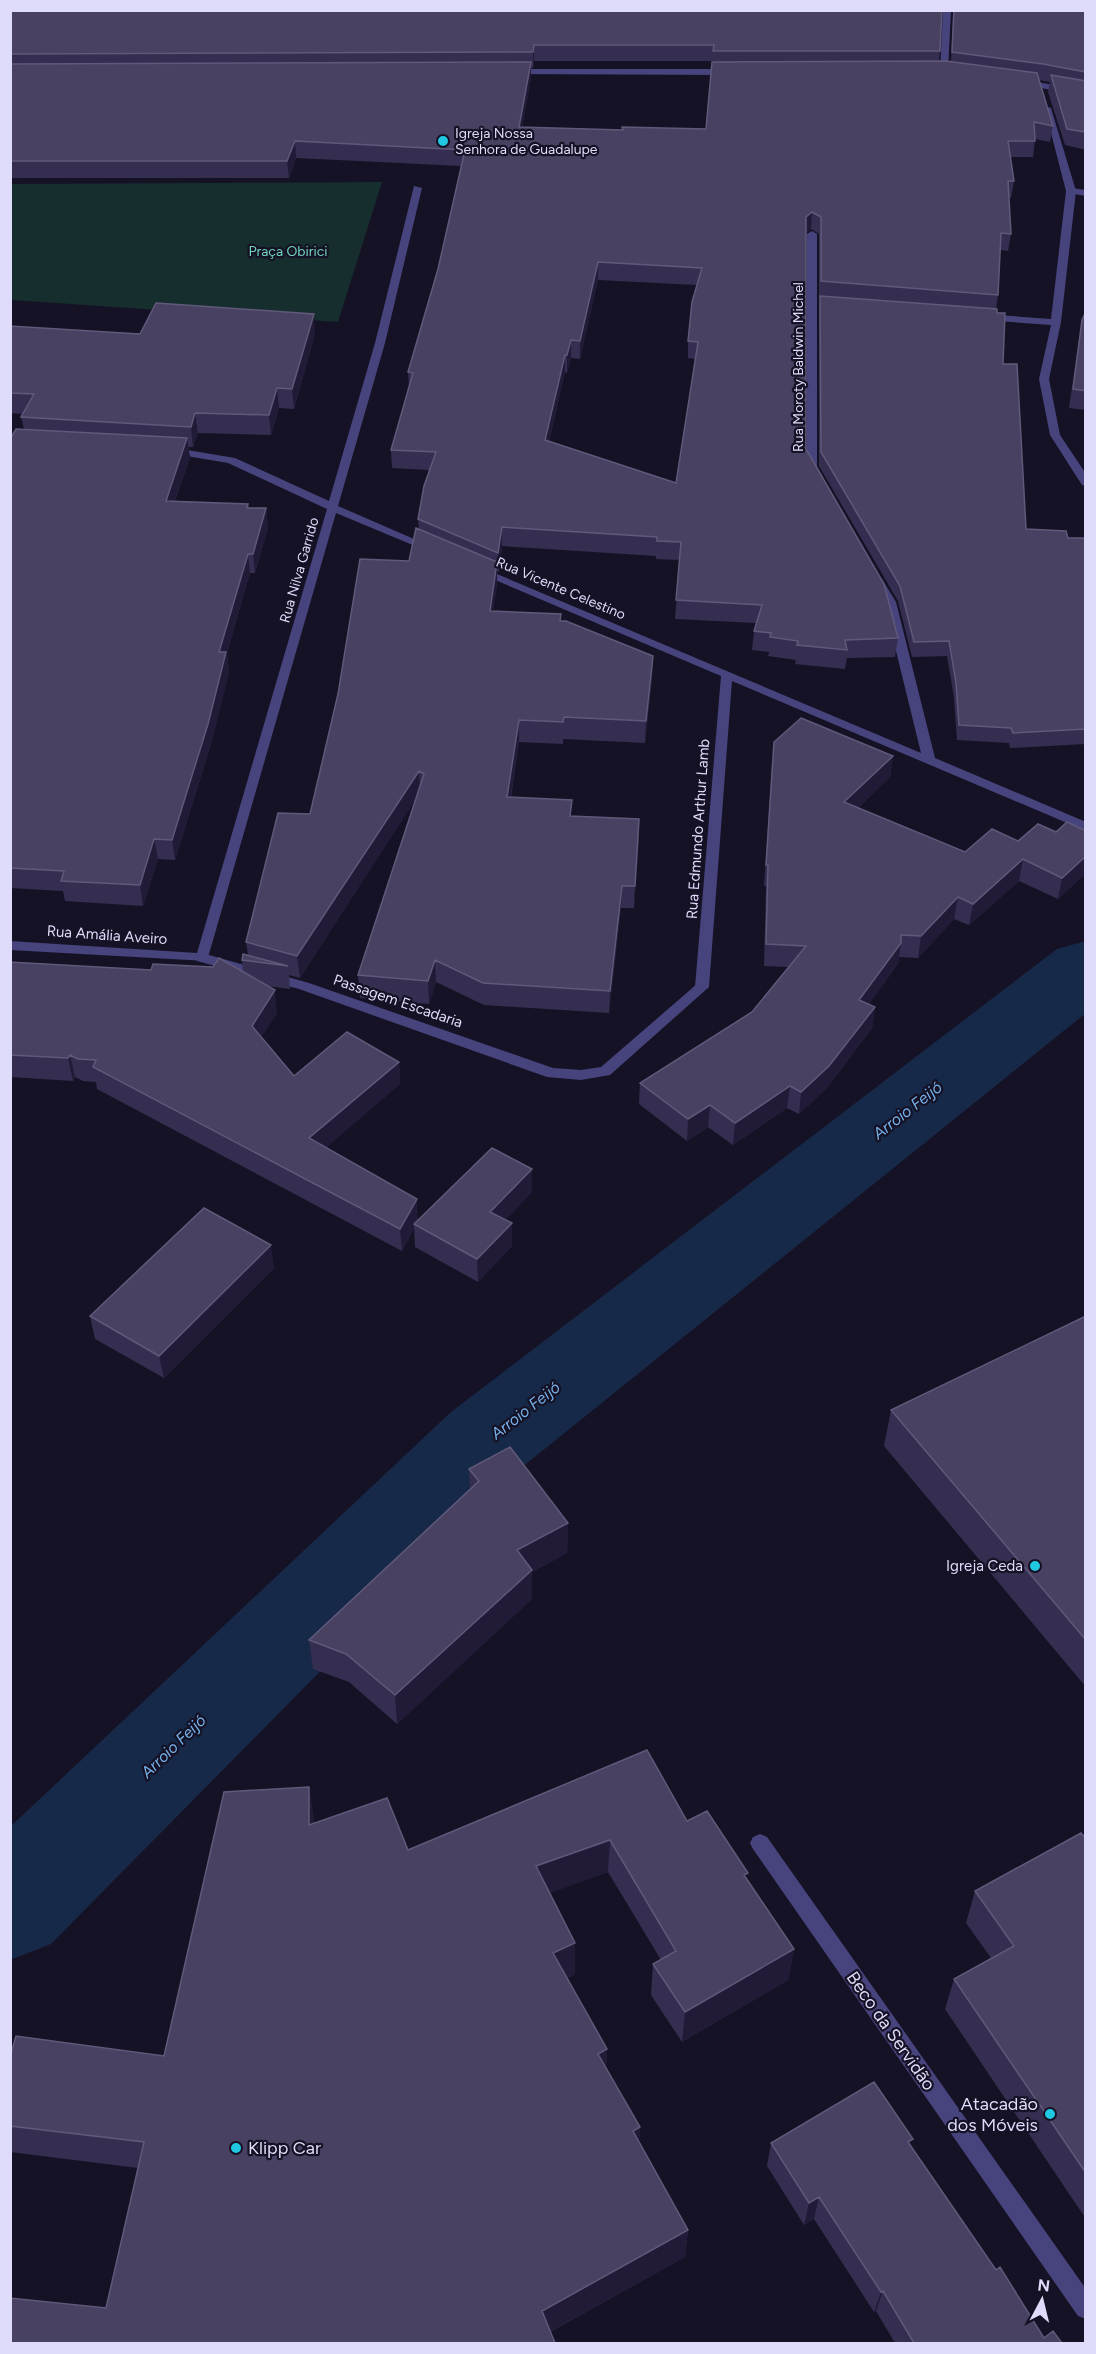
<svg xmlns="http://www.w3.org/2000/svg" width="1096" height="2354" font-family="Figtree,sans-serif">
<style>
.green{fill:#162e2e}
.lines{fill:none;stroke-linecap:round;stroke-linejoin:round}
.river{fill:#172949;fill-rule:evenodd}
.service{fill:#47447d;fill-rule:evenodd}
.minor{fill:#47447d;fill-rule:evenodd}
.tertiary{fill:#47447d;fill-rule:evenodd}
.wall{fill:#362e50;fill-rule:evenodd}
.shaded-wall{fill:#211b37}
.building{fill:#484162;stroke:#60597a;stroke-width:1.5;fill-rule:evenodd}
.poi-dot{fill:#20c8e1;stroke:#161225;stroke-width:2}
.labels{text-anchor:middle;stroke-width:4.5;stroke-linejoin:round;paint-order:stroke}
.far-poi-label{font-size:14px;fill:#dfdbfa;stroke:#161225;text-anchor:start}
.far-park-label{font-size:14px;fill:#70d1bc;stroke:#161225}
.far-street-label{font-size:14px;fill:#dfdbfa;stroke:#161225}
.street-label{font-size:15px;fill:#dfdbfa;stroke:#161225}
.poi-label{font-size:15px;fill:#dfdbfa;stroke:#161225;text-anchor:end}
.water-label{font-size:16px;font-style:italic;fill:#76b2ed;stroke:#161225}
.near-street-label{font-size:18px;fill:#dfdbfa;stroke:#161225}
.near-poi-label{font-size:18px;fill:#dfdbfa;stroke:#161225;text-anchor:end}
</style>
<rect width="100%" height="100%" fill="#161225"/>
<path class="green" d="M382,182l-44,140 -327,-22 -1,-116z"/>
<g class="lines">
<path class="river" d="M1086,941v72l-565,455 -470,476 -41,16v-133l441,-415 606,-463z"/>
<path class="service" d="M1071,188l15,2v6l-18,-3 -2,-2z
M202,953l107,30 244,85 28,2 20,-3 96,-83 5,-2 7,5 -99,88 -29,5 -34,-3 -248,-88 -102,-28 -2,-3 2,-3z"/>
<path class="minor" d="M943,10h8l-3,62 -4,3 -4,-3z
M1044,106l7,2 25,83 -15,131 -12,57 11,56 26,39v12l-4,-1 -32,-50 -11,-56 12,-54 -67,-5 -5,-3 5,-3 67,5 15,-128z
M414,186l8,2 -37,155 -47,163 99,43 -2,2h-8l-91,-38 -129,448 -197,-11v-9l187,12 130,-444 -99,-46 -59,-10 -5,-3 5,-3 66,11 94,43 46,-158z
M812,231l5,3v233l6,10 -5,3 -4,-1 -7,-12v-233z
M478,566l443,187 -37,-151 -12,-21 2,-2h8l14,23 39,156 151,64v9l-354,-150 -23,306 -7,5 -5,-2 -2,-3 26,-311 -247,-105v-4z
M760,1834l7,3 319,452v30l-8,-3 -325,-467 -3,-6 3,-6z"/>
<path class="tertiary" d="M511,69h219l4,3 -4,3 -222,-1v-4z
M1021,79l65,12v5l-68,-12 -1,-2z"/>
</g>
<path class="wall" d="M10,10l930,41 -1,10 12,1 2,-52h133v140l-21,-5 -17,-53 2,-10 -11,-2 14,46 -3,16 -15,-3 -2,18h-23l4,24 -3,17h-2l2,36 -3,17 -8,-1 -2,45 -2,14 30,220 42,9h18v206l-76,4 -1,-5 -52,-3 -3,-42 -7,-42 -35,1 -14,-56 -79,-135v-157l1,-10h-1v-65l-8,-5 -5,4v216l92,189 -3,19 -48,1 -2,11 -50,-5 1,-4 -28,-4 1,-4 -17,-2 2,-19 2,-8 -81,-4 5,-59 -24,-1v-3l-154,-10 -3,26 -2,-1v13l-4,27 68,3v7l92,35 -1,22 -7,65 -82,-4v5l-44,-2 -8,55 61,19 67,3 -5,89h-13l-12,105 -125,-8 -48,-23 -7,22 -69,-6 -2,-23 58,-177 -116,180 -11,-3 1,14 -23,-3 10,27 -16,24 33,39 105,-14 1,22 -74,63 92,73 114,-28 -27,28 7,26 -34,36 -63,-35 -1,-19 -12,23 -305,-162 -1,-7 -13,-1 -8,-4 -2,4 -63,-4v-115l141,8 92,2 -1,-12 6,-5 -2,-13 64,-128 99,-253 10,-31 -1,-11 12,-49 -38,-2 -1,-18 18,-62 -1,-16 30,-103 23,-103 -165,-8 -7,20h-279zM534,61h179l-7,68 -83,1 -101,-3 9,-48v-11h2zM598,280l99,5 -9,56v17l8,1 -20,124 -127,-41 16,-70 2,1 4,-15 9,1z
M1086,311v99l-17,-2 10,-70 3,-18z
M10,326l130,8h175l-21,75 -15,-1 -8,27 -73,-2 -5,14h-5l2,10 -15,44 73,3 1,4h17l2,20 -13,45h-5l-23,80 2,19 -18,72 -36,116 -17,-1 -15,47 -78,-5 -2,-10 -53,-3v-449l14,-10 -3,-12 2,-3 -13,-1z
M893,756l-3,21 -32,31 107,44 53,-11 38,-9 30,-1v42l-28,26 -39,-18 -50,44 -15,-6 -36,39 -19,-1 -1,7 -29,40 6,3 -3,21 -45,60 -28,26 -12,-6 -54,37 -25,-18 -21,14 -48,-37 1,-21 112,-71 37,-45 -25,-1 2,-80h-2l8,-122z
M274,1268l-110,110 -69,-39 -5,-23z
M1086,1316v371l-202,-241 7,-36z
M469,1469l99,54 -1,30 -35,19v27l-135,125 -48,-42 -36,-13 -4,-29 161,-151z
M309,1787l5,36 94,27 279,-29 60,59 47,69 -6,31 -106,62 -31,-47 2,-31 8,-4 -53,-88 -59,21 26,50v31l-8,4 40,71 -1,19 34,59 -1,14 49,89 -3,27 -135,75 -444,-24 32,-140 -128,-16v-95l154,-1z
M1086,1839v380l-141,-210 9,-30 37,-21 -25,-35 9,-32z
M771,2143l140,3 85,124 48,68 18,5h-167l-19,-32 -2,1 -60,-93 -10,6 -37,-59z"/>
<path class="shaded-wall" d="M534,45v16l-1,7v-16z
M531,62v17l-12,65v-17z
M295,141l1,17 -7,20 -2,-17z
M812,212l-1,17 -6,5 1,-17z
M598,262v18l-18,79v-18z
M314,314l1,20 -21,75 -2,-20z
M571,340v18l-4,15v-18z
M565,355v17l-20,87v-19z
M277,388l2,20 -8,27 -2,-20z
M195,413l3,20 -5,14 -2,-20z
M187,438l3,19 -22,63 -2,-19z
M266,508l2,20 -13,45 -2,-19z
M502,527v19l-3,26 -1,-19z
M248,554l2,19 -23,80 2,19 -18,72 -36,116 -3,-20 47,-188z
M497,562v22l-7,49v-22z
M653,656l-1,22 -7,65 1,-22z
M519,720v22l-12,77v-22z
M893,756l-3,21 -48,46 2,-21z
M419,771l1,22 -120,185 -3,-22z
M639,819v22l-5,67 1,-22z
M154,839l4,20 -15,47 -3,-21z
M1086,856v17l-28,26 4,-21z
M1023,859l-4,22 -50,44 4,-21z
M622,886l-1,22 -12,105 1,-22z
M958,897l-4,22 -36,39 3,-22z
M901,943l-3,21 -42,58 3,-22z
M435,960l1,22 -7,22 -1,-23z
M275,990l2,23 -23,35 -2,-22z
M875,1007l-3,21 -45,60 -28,26 2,-22z
M70,1055l5,22 -2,4 -5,-23z
M399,1062l1,22 -88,76 -3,-22z
M790,1086l-3,22 -54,37 2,-22z
M710,1105l-2,22 -21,14 1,-22z
M532,1169v23l-42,43v-23z
M417,1199l1,22 -4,3v4l-12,23 -2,-22z
M512,1223v23l-34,36 -1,-23z
M271,1245l3,23 -110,110 -5,-22z
M568,1523l-1,30 -35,19v27l-135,125 -2,-29 122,-145z
M309,1787l5,32v38l-5,-32z
M610,1840l-2,32 -72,26v-32z
M575,1943v31l-22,10v-31z
M794,1949l-6,31 -106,62 3,-30z
M607,2049l-1,29 -8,-24z
M640,2127l-2,28 -5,-24z
M819,2197l-5,22 -10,6 5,-22z
M688,2230l-3,27 -143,79v-25z
M883,2291l-7,20 -2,1 7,-20z"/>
<path class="building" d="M10,10h932l-2,41h-227l1,-6h-180l-1,7 -523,2z
M954,10h132v62l-43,-8 -91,-12z
M946,61l91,12 16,53 -19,-4 1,19h-27l6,40h-6l3,53 -10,-1 -3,62 -177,-14v-64l-9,-5 -6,5v232l78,135 14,54 -53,2 2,10 -50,-5 1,-4 -28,-4 1,-4 -17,-2 8,-26 -86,-5 5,-58 -24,-1v-4l-155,-10 -4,26 -80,-34 6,-33 12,-34 -45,-2 22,-77 -5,-1 30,-103 27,-119 -170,-9 -8,20h-277v-97l521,-2 -12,65 104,3 -1,-3 84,2 6,-67zM598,262l104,6 -10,34 -4,39 10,1 -22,141 -131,-43 20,-85h2l4,-15 9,1z
M1051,75l35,6v51l-19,-3z
M820,296l177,13v4h8l-2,51h14l9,165 40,2 2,7h18v191l-73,4 -2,-5 -52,-3 -3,-42 -7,-42 -35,1 -14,-56 -79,-134z
M156,303l158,11 -22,75 -15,-1 -8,27 -74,-2 -4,14 -170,-10 13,-23 -24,-1v-67l130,8z
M1086,311v80l-13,-2 9,-69z
M16,429l171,9 -21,63 82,3 -1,4h19l-13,46h-5l-29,98h7l-18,72 -36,116 -18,-1 -14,46 -79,-4 3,-10 -54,-3v-429z
M416,528l81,34 -7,49 71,3 -1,7h6l87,35 -7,65 -82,-4 -1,5 -44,-2 -12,77 65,3 -2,16 69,3 -4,67h-13l-12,105 -127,-8 -48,-23 -7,21 -70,-6 66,-201 -5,-3 -122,185 -51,-14 32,-129 32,1 28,-120 22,-135 49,2z
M801,718l92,38 -49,46 121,50 27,-23 26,12 20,-17 18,8 11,-10 19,9v25l-24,22 -39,-19 -50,45 -15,-7 -37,39 -20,-1v8l-42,57 16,7 -46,59 -28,26 -11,-6 -55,37 -25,-18 -22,14 -48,-36 112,-71 54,-66 -40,-2 2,-79h-2l8,-123z
M243,954l45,12 -46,-6z
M219,958l56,32 -23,36 42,50 53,-44 52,30 -90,76 108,61 -17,30 -307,-162 3,-7 -18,-1 -8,-4 -2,3 -58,-3v-93l141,8 2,-6 60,3z
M492,1148l40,21 -42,43 22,11 -35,36 -63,-35z
M204,1208l67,37 -112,111 -69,-40z
M1086,1316v324l-195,-230z
M510,1447l58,76 -51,27 15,20 -137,125 -49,-41 -37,-14 170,-159 -10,-12z
M647,1750l40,71 20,-10 41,62 -4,2 50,74 -109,63 -32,-48 23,-13 -66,-111 -74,26 39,77 -22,10 54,96 -9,5 42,73 -7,4 55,99 -146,81 13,32h-545v-45l96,10 38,-166 -134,-16v-69l6,-21 148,20 60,-264 85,-5v38l78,-27 21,52z
M1081,1833l5,6v334l-132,-194 60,-33 -39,-55z
M874,2082l39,57 -5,3 88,128 4,-3 44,71 9,-7 9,12h-148l-31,-52 -2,1 -62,-95 -10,6 -38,-60z"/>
<g class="poi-dot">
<circle cx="443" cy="141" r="6"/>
<circle cx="1035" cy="1566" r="6"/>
<circle cx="1050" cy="2114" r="6"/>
<circle cx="236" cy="2148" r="6"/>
</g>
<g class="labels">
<g class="far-poi-label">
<text x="455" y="138">Igreja Nossa<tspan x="455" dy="16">Senhora de Guadalupe</tspan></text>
</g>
<g class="far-park-label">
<text x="288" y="256">Praça Obirici</text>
</g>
<g class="far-street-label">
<text transform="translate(798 367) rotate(-90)" y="5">Rua Moroty Baldwin Michel</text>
<text transform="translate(299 570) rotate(-74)" y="5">Rua Nilva Garrido</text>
<text transform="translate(561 588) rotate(23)" y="5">Rua Vicente Celestino</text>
</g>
<g class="street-label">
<text transform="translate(698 829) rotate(-86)" y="5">Rua Edmundo Arthur Lamb</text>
<text transform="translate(107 935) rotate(4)" y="5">Rua Amália Aveiro</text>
<text transform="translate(398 1001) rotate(19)" y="5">Passagem Escadaria</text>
</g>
<g class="poi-label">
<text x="1023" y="1571">Igreja Ceda</text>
</g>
<g class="water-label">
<text transform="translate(907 1110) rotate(-38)" y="6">Arroio Feijó</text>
<text transform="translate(525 1410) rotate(-38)" y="6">Arroio Feijó</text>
<text transform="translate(173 1746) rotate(-44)" y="6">Arroio Feijó</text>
</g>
<g class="near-street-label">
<text transform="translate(891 2031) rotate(55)" y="6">Beco da Servidão</text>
</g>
<g class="near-poi-label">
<text x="1038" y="2110">Atacadão<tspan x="1038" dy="21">dos Móveis</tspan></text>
<text x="248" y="2154" text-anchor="start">Klipp Car</text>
</g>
</g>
<rect width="1096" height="2354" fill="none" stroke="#dfdbfa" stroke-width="24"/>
<g transform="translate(1042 2300) rotate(7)" stroke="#161225" stroke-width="4.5" paint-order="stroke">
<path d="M0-4.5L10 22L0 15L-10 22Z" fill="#dfdbfa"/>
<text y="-9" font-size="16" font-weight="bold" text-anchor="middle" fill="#dfdbfa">N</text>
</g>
</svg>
